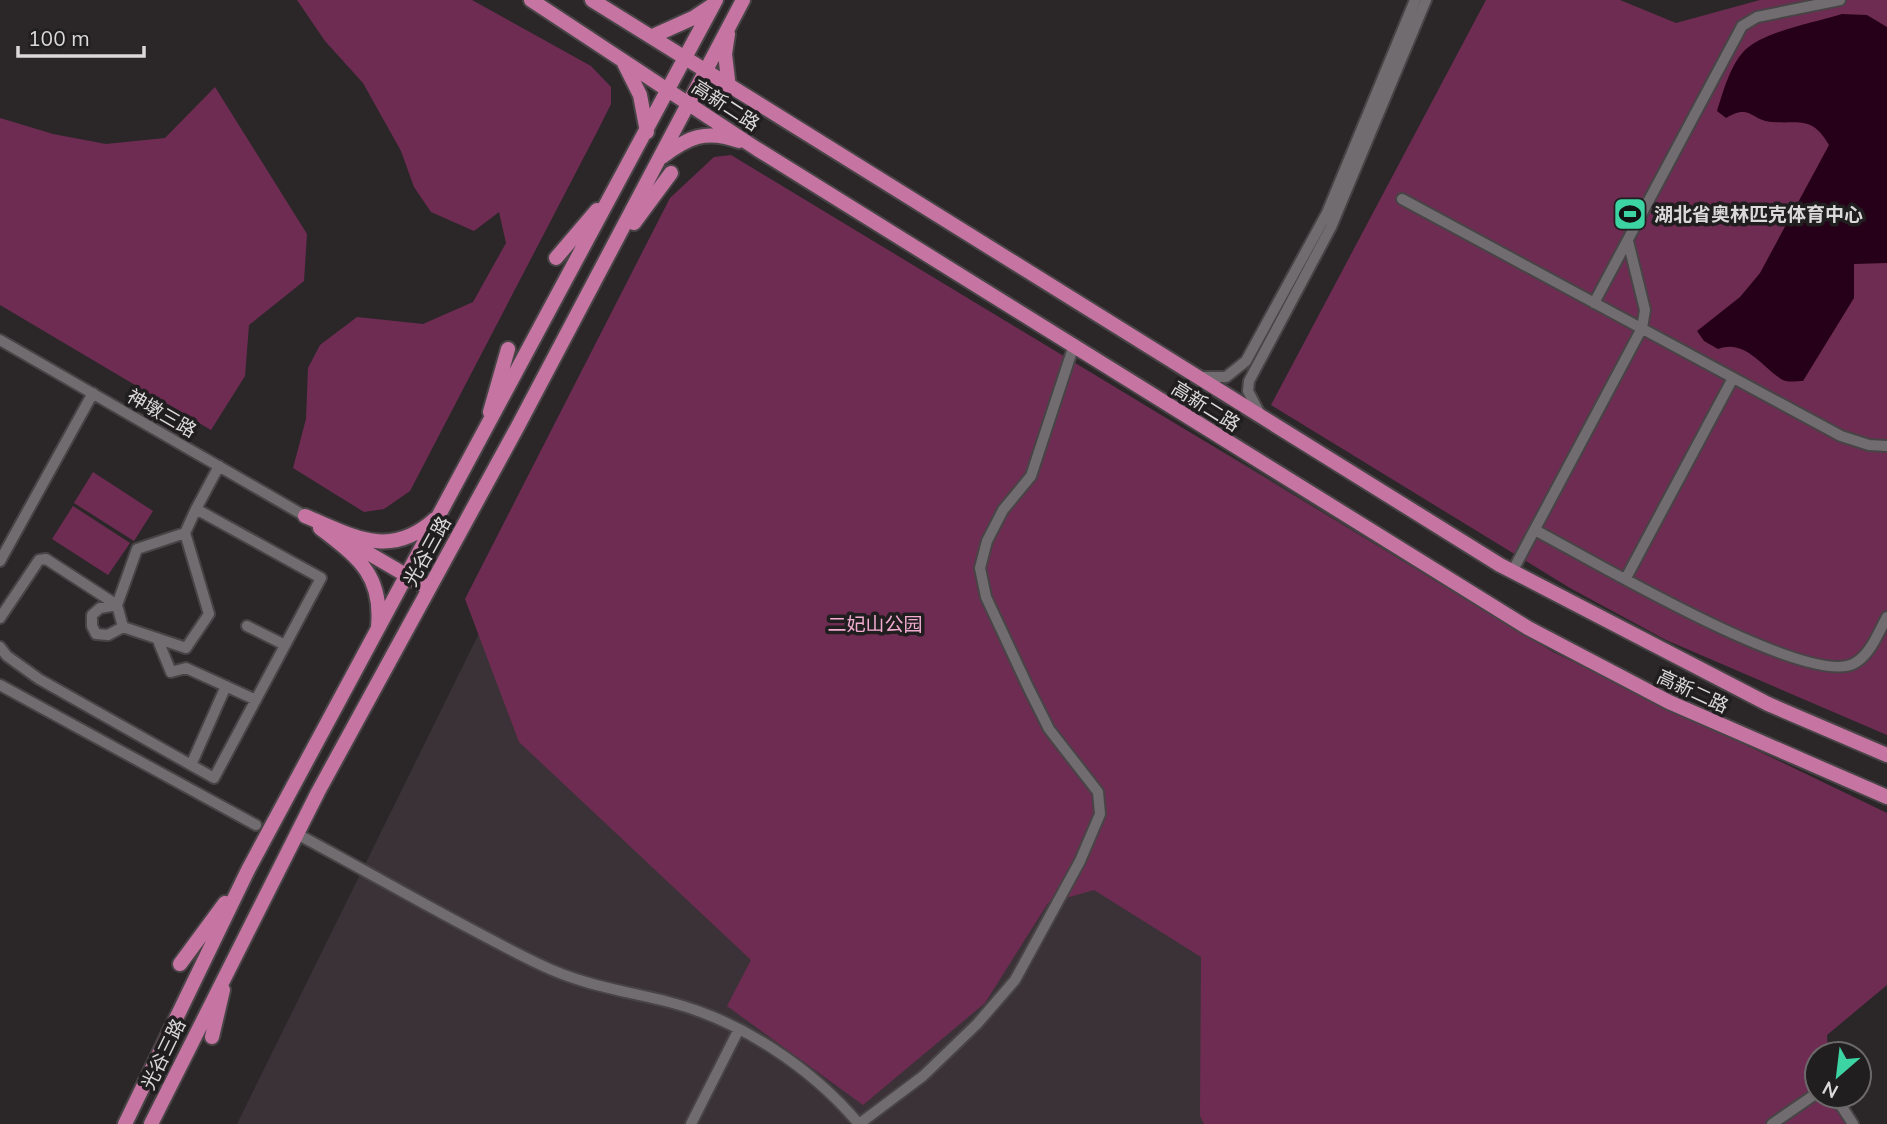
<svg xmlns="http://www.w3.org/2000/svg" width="1887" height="1124" font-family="Mulish,'Noto Sans SC',sans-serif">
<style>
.built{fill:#3b3237}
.green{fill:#6f2c53}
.water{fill:#260018}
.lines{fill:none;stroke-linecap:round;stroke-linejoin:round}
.minor-casing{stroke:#484446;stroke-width:14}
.major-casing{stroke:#484446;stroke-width:18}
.minor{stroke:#716c6f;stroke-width:10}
.major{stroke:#c675a3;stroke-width:14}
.labels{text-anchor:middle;stroke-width:7;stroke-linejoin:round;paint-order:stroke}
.street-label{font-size:19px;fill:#dbd9da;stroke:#211e20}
.poi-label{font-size:19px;font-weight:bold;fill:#dbd9da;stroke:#211e20;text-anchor:start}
.park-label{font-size:19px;fill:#f3acd1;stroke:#211e20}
</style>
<rect width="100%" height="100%" fill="#2b2729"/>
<path class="built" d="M714,157l814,471 -12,22 -257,262 -59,203 4,9h-967z"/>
<path class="green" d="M297,0h175l119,66 20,21v17l-13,26 -188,361 -26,18 -20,3 -71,-44 13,-49 2,-51 12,-23 37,-28 66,7 50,-22 33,-59 -7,-31 -25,19 -43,-19 -17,-25 -13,-36 -38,-68 -38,-42z
M1486,0h134l56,23 84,-23h127v735l-221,-95 -96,-52 -299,-183z
M215,87l92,147 -3,47 -55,44 -4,51 -34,54 -211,-125v-187l53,16 53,10 59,-6z
M731,155l822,497 334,161v172l-60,50 1,19h-11v42h18l21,28h-652l-4,-8 1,-159 -107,-67 -46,13 -63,100 -122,102 -136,-99 24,-46 -232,-218 -54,-143 205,-401 44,-41z
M93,472l60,39 -19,30 -60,-38z
M73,506l57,37 -22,32 -56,-36z"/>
<path class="water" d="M1842,14l25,1 20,12v236l-33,1v34l-51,83c-7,0 -16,2 -22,-2 -20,-13 -36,-40 -63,-30l-14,-8 -7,-10 43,-34 20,-24 69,-128c-17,-29 -29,-21 -57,-23 -21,-1 -21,-19 -46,-4l-9,-7c6,-19 13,-45 27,-60 20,-20 70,-28 98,-37z"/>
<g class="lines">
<defs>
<path id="minor" d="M1402,199l439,237 28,9 18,1
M1594,303l148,-277 15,-9 83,-17
M0,340l305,176
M1199,377h27l20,-16 81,-148 88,-213
M1260,414l-12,-23 1,-10 82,-154 95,-227
M1535,530c51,27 270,157 318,134 17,-8 25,-31 34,-47
M0,561l93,-168
M1512,572l130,-244 3,-18 -17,-69
M1626,578l107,-200
M0,618l39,-58 7,-1 71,46 20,-56 48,-16
M247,626l38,19
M123,627l-15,8 -12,-1 -4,-8v-11l8,-7 17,-3 6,22 63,21 23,-34 -24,-81 11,-24
M157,638l14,34 15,-4 70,32
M0,647l7,9 32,23 175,99 107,-200 -125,-69 23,-43
M0,685l256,140
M191,765l35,-79
M297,834c81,43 161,91 244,131 41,20 84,26 128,37 71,18 143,66 190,122
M1829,1096l13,11 11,17
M691,1124l47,-93
M859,1124l64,-48 54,-52 38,-44 65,-119 20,-47 -2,-22 -49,-63 -20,-40 -43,-92 -6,-29 7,-27 16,-31 28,-34 43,-131
M1772,1124l45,-31"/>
<path id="major" d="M531,0l226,149 771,479 141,74 218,95
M592,0l908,565 268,139 119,51
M728,34l-3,20 4,34
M653,36l40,-18 18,-12
M624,63l16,32 7,37
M662,157c26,-20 44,-28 77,-16
M634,223l37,-50
M556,258l41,-48
M490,412l18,-63
M305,516c48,20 85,44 130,3
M320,528c37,29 63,46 58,99
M351,543l77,45
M180,964l45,-61
M212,1037l11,-47
M125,1124l123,-254 468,-870
M151,1124l167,-332 200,-366 225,-426"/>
</defs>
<use href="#minor" class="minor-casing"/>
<use href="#major" class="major-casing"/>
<use href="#minor" class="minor"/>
<use href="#major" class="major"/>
</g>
<defs>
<symbol id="stadium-square" viewBox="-11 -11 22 22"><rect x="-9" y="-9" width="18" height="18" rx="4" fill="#3dd4a3" stroke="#211e20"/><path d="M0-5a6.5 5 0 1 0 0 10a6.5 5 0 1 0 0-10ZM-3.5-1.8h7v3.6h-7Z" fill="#111"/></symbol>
</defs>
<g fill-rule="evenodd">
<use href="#stadium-square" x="1611" y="195" width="38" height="38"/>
</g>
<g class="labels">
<g class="street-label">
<text transform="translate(726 105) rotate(33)" y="7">高新二路</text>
<text transform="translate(1206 406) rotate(32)" y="7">高新二路</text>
<text transform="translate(162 413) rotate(30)" y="7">神墩三路</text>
<text transform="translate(427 551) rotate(-61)" y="7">光谷三路</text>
<text transform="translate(1693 691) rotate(25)" y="7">高新二路</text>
<text transform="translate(163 1054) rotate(-64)" y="7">光谷三路</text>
</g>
<g class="poi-label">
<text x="1654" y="221">湖北省奥林匹克体育中心</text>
</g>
<g class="park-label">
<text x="875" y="631">二妃山公园</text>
</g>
</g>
<g transform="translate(1838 1075) rotate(208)"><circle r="33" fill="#211e20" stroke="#6b696a" stroke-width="2"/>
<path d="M0-5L12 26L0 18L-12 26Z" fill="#3dd4a3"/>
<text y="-10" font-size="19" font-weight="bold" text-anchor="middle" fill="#dbd9da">N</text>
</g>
<path d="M18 46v10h126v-10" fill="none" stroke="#dbd9da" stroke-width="3.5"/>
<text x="28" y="46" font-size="21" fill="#dbd9da" stroke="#211e20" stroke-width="5" paint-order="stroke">100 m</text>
</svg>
